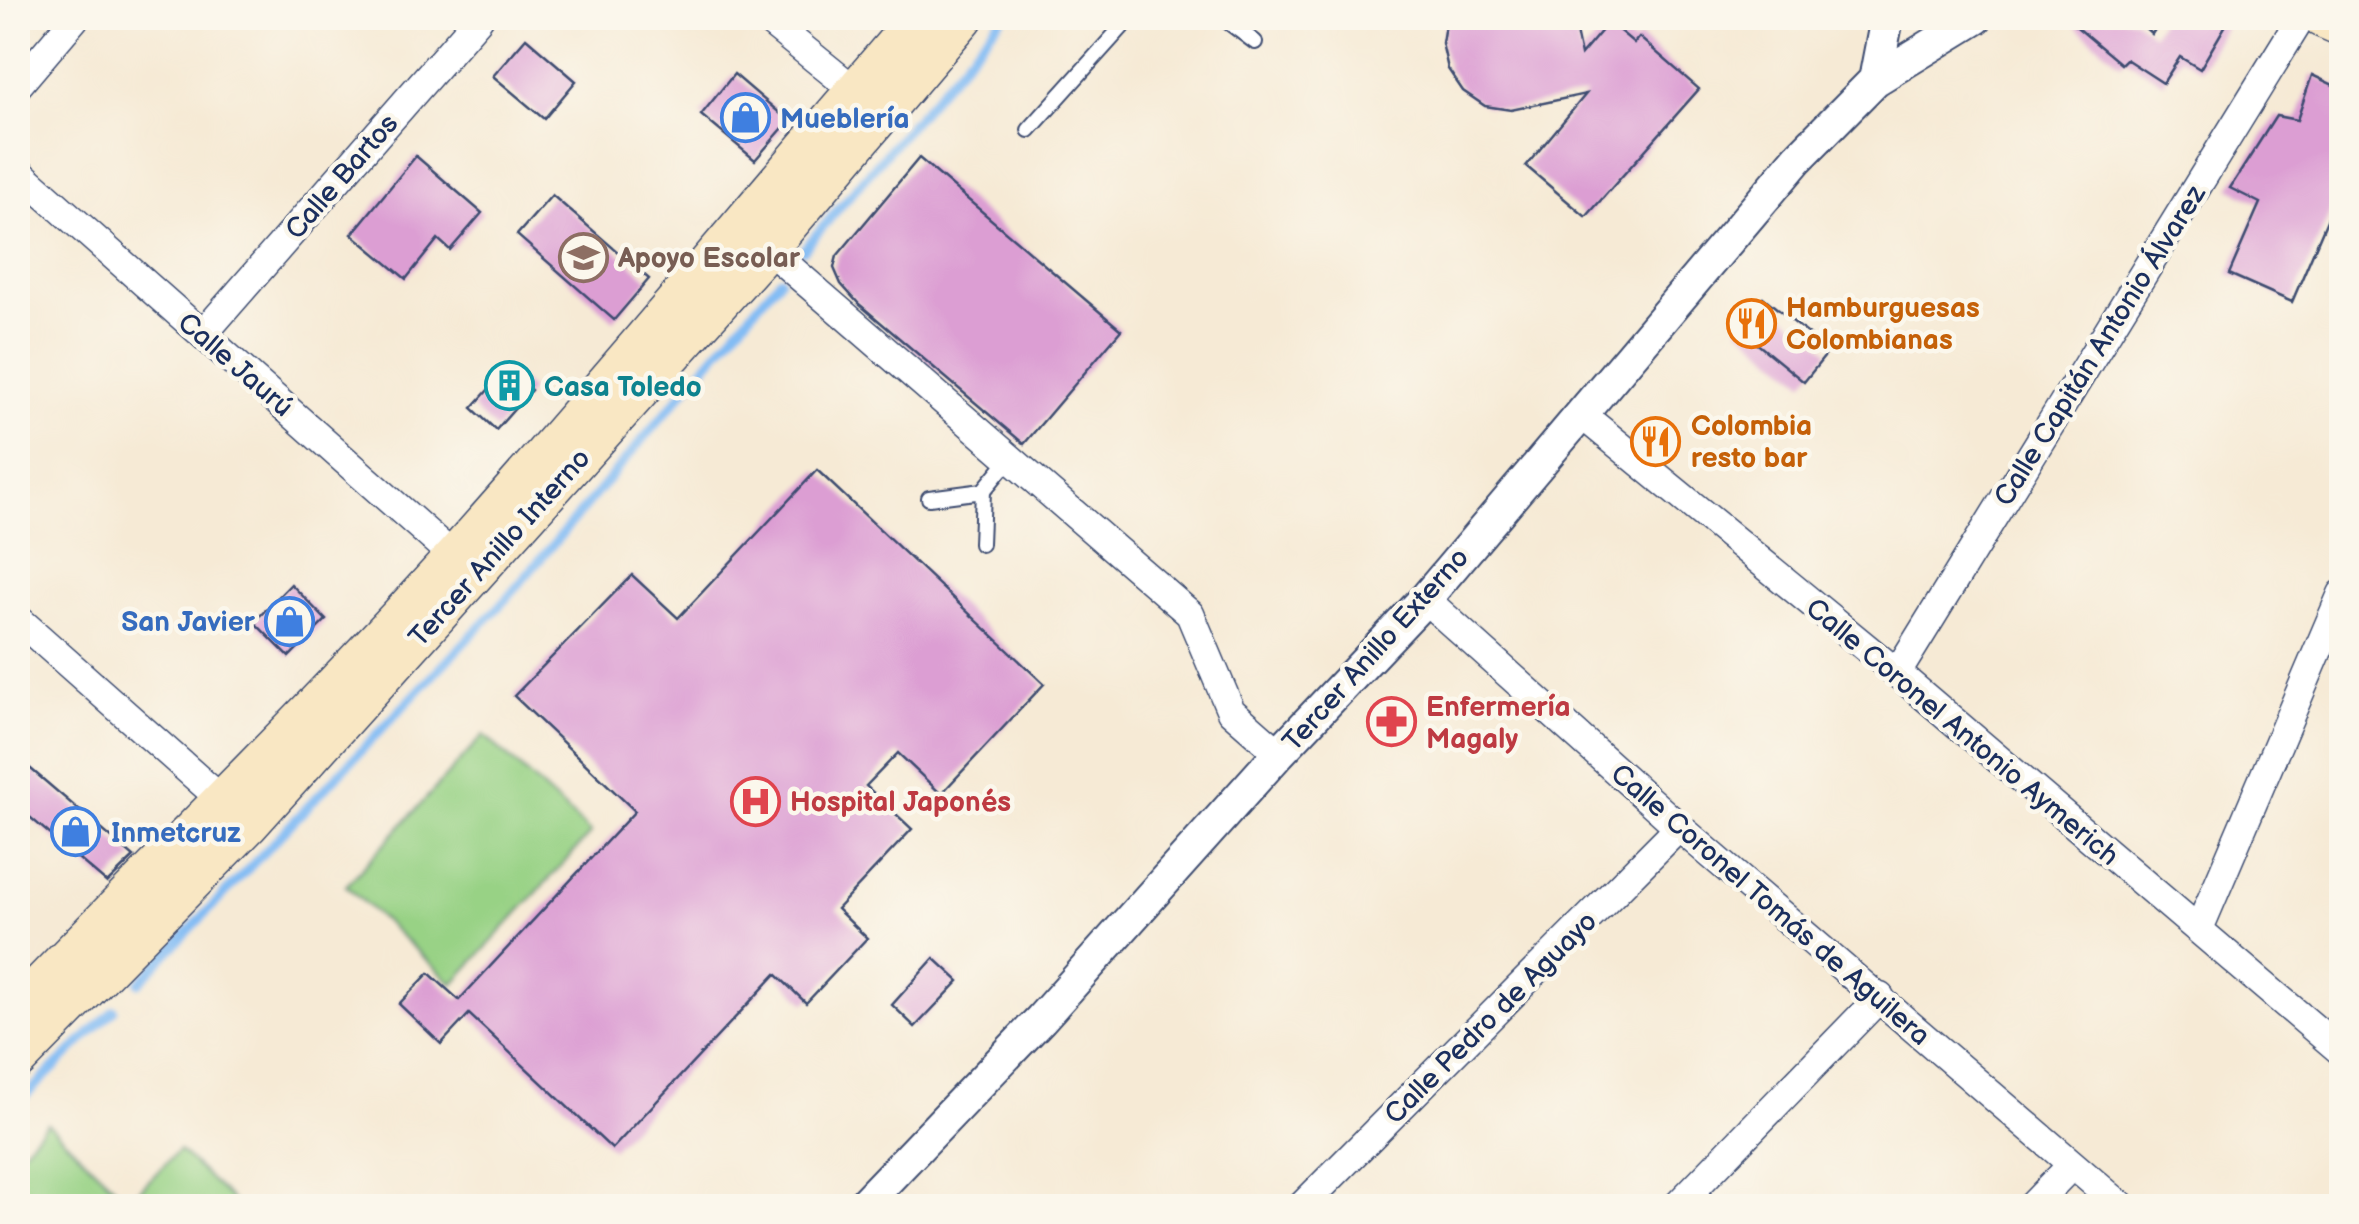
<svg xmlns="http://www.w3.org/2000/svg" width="2359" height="1224" font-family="'Balsamiq Sans',sans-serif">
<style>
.green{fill:#98d285;stroke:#5a8072;stroke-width:2.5}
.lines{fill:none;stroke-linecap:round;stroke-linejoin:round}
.stream{stroke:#82bcf4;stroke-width:9}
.building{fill:#dc9ed3}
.service-casing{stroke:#3c4b70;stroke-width:18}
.minor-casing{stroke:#3c4b70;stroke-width:31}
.tertiary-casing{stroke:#3c4b70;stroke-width:36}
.secondary-casing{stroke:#3c4b70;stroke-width:41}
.service{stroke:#fff;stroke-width:14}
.minor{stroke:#fff;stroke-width:28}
.tertiary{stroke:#fff;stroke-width:32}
.secondary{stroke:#f9e7c3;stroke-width:38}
.labels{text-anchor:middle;stroke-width:9;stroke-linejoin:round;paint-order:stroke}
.shop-label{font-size:28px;font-weight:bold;fill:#366cbe;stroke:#fbf7ec;text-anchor:start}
.street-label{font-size:28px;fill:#1b2f5e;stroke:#fbf7ec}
.education-label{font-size:28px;font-weight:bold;fill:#785e54;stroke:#fbf7ec;text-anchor:start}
.food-label{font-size:28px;font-weight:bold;fill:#c56008;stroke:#fbf7ec;text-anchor:start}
.culture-label{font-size:28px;font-weight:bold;fill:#0d838f;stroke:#fbf7ec;text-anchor:start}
.health-label{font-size:28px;font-weight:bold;fill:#be3a42;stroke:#fbf7ec;text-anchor:start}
</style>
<rect width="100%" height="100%" fill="#fbf7ec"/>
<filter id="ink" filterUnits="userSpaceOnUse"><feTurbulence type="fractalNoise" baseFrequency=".01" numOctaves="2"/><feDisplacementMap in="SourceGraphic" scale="20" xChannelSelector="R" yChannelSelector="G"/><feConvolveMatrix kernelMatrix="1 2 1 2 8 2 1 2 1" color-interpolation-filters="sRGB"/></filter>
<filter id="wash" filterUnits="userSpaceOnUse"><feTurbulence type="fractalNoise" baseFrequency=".0048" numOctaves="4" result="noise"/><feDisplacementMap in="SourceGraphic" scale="40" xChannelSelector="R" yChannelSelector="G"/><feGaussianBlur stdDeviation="2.25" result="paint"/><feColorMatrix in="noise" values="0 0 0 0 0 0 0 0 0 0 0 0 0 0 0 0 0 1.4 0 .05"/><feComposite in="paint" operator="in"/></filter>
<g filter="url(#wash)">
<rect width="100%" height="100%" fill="#f6ead5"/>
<path class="green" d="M484,735l107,98 -138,151 -107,-98z
M47,1123l82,78 50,-51 59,56h-220v-51z"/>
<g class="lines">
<path class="stream" d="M803,250l199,-232
M139,983l369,-386 272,-318
M18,1103l96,-93"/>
</g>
<g id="blocks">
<path class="building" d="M1446,18h127l8,37 28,-33 25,21 5,-6 60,52 -113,128 -60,-51 60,-72 -75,16 -26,-4 -22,-15 -15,-22 -6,-26z
M2066,18h68l18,16 9,-14 12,3 4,-5h53l-30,51 -20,-12 -17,26 -37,-24 -5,5z
M526,38l50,43 -32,38 -51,-43z
M734,74l55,47 -34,39 -54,-45z
M2312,75l30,14v96l-50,117 -63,-28 31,-71 -30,-15 46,-72 21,4z
M416,156l66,57 -32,37 -12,-11 -32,40 -54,-45z
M919,158l202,172 -97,114 -165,-140 -18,-20 -7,-16 3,-12z
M552,195l97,84 -35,41 -97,-85z
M1763,297l66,54 -25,31 -66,-54z
M507,369l24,21 -35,40 -24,-22z
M817,470l227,214 -103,110 -43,-41 -32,33 46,43 -75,80 30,29 -61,65 -30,-29 -164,175 -143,-135 -28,30 -42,-40 30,-31 30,27 176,-189 -121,-115 118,-121 46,43z
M291,584l35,36 -37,37 -35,-35z
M18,758l116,99 -27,26 -89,-76z
M934,958l25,23 -44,46 -23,-22z"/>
</g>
</g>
<g filter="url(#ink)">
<use href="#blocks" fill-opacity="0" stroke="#3c4b70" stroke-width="2.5"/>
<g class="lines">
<defs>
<path id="service" d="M1223,18l32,24
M1029,130l101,-112
M929,498l54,-7 27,-33
M981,544l2,-53"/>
<path id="minor" d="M765,18l89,72
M18,85l57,-67
M18,171l435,385
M768,249l422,365 41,97 48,42
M203,334l276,-316
M1581,414l316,259 445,379
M1425,599l254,228 442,379
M18,619l205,182
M1897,673l404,-655
M2199,929l143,-335
M1302,1206l377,-379
M1677,1206l203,-209
M2032,1206l40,-41"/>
<path id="tertiary" d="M1875,80l12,-62
M862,1206l179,-187 238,-266 146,-154 373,-441 77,-78 101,-62"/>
<path id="secondary" d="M2321,18l21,9
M18,1007c145,-150 296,-296 436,-451 158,-176 308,-359 463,-538
M18,1060l230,-234 520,-577 196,-231"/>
</defs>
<use href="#service" class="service-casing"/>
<use href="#minor" class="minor-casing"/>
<use href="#tertiary" class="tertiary-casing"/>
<use href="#secondary" class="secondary-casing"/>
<use href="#service" class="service"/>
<use href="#minor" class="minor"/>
<use href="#tertiary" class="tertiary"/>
<use href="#secondary" class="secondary"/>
</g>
</g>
<defs>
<symbol id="shop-ring" viewBox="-11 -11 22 22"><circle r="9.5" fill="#fbf7ec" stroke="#3f7fe0" stroke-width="1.5"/><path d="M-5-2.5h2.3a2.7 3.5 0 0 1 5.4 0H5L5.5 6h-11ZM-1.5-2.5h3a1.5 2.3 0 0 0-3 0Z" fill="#3f7fe0"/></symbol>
<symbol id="school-ring" viewBox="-11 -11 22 22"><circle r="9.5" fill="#fbf7ec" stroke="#8d6e63" stroke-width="1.5"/><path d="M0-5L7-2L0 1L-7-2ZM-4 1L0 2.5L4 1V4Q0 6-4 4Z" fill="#8d6e63"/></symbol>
<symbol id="restaurant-ring" viewBox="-11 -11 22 22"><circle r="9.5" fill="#fbf7ec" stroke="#e8710a" stroke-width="1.5"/><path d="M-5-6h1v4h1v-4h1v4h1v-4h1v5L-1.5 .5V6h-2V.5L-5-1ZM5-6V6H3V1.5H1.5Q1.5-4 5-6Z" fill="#e8710a"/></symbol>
<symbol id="building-ring" viewBox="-11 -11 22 22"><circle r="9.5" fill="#fbf7ec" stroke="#0f9aa8" stroke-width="1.5"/><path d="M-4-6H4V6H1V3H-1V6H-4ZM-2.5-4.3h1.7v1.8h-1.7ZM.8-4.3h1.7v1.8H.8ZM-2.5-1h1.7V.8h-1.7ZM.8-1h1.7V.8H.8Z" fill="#0f9aa8"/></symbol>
<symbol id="pharmacy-ring" viewBox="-11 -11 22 22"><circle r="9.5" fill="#fbf7ec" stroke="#e0444e" stroke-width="1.5"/><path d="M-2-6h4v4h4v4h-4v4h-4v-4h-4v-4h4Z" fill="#e0444e"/></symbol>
<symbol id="hospital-ring" viewBox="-11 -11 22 22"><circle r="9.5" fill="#fbf7ec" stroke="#e0444e" stroke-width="1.5"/><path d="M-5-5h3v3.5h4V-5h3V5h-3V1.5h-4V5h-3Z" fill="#e0444e"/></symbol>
</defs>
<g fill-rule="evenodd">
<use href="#shop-ring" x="718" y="90" width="55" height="55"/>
<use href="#school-ring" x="556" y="230" width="55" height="55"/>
<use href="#restaurant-ring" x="1724" y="296" width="55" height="55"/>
<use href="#building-ring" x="482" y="358" width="55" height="55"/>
<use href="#restaurant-ring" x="1628" y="414" width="55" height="55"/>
<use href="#shop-ring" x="262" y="594" width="55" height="55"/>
<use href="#pharmacy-ring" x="1364" y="694" width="55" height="55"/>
<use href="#hospital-ring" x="728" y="774" width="55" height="55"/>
<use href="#shop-ring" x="48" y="804" width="55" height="55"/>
</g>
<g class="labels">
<g class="shop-label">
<text x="780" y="128">Mueblería</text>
<text x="255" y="631" text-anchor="end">San Javier</text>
<text x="111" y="842">Inmetcruz</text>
</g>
<g class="street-label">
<text transform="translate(341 176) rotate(-49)" y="10">Calle Bartos</text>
<text transform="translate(2099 345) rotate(-58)" y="10">Calle Capitán Antonio Álvarez</text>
<text transform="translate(236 364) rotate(41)" y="10">Calle Jaurú</text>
<text transform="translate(499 547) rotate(-48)" y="10">Tercer Anillo Interno</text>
<text transform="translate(1375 649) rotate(-48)" y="10">Tercer Anillo Externo</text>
<text transform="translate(1963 731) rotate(40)" y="10">Calle Coronel Antonio Aymerich</text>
<text transform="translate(1771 904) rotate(41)" y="10">Calle Coronel Tomás de Aguilera</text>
<text transform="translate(1490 1017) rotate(-45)" y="10">Calle Pedro de Aguayo</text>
</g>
<g class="education-label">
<text x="618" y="267">Apoyo Escolar</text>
</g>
<g class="food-label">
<text x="1786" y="317">Hamburguesas<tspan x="1786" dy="32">Colombianas</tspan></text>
<text x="1691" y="435">Colombia<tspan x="1691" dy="32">resto bar</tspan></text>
</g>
<g class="culture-label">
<text x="544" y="396">Casa Toledo</text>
</g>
<g class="health-label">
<text x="1426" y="716">Enfermería<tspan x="1426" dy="32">Magaly</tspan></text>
<text x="790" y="811">Hospital Japonés</text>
</g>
</g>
<rect width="2359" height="1224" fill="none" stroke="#fbf7ec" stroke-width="60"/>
</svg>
